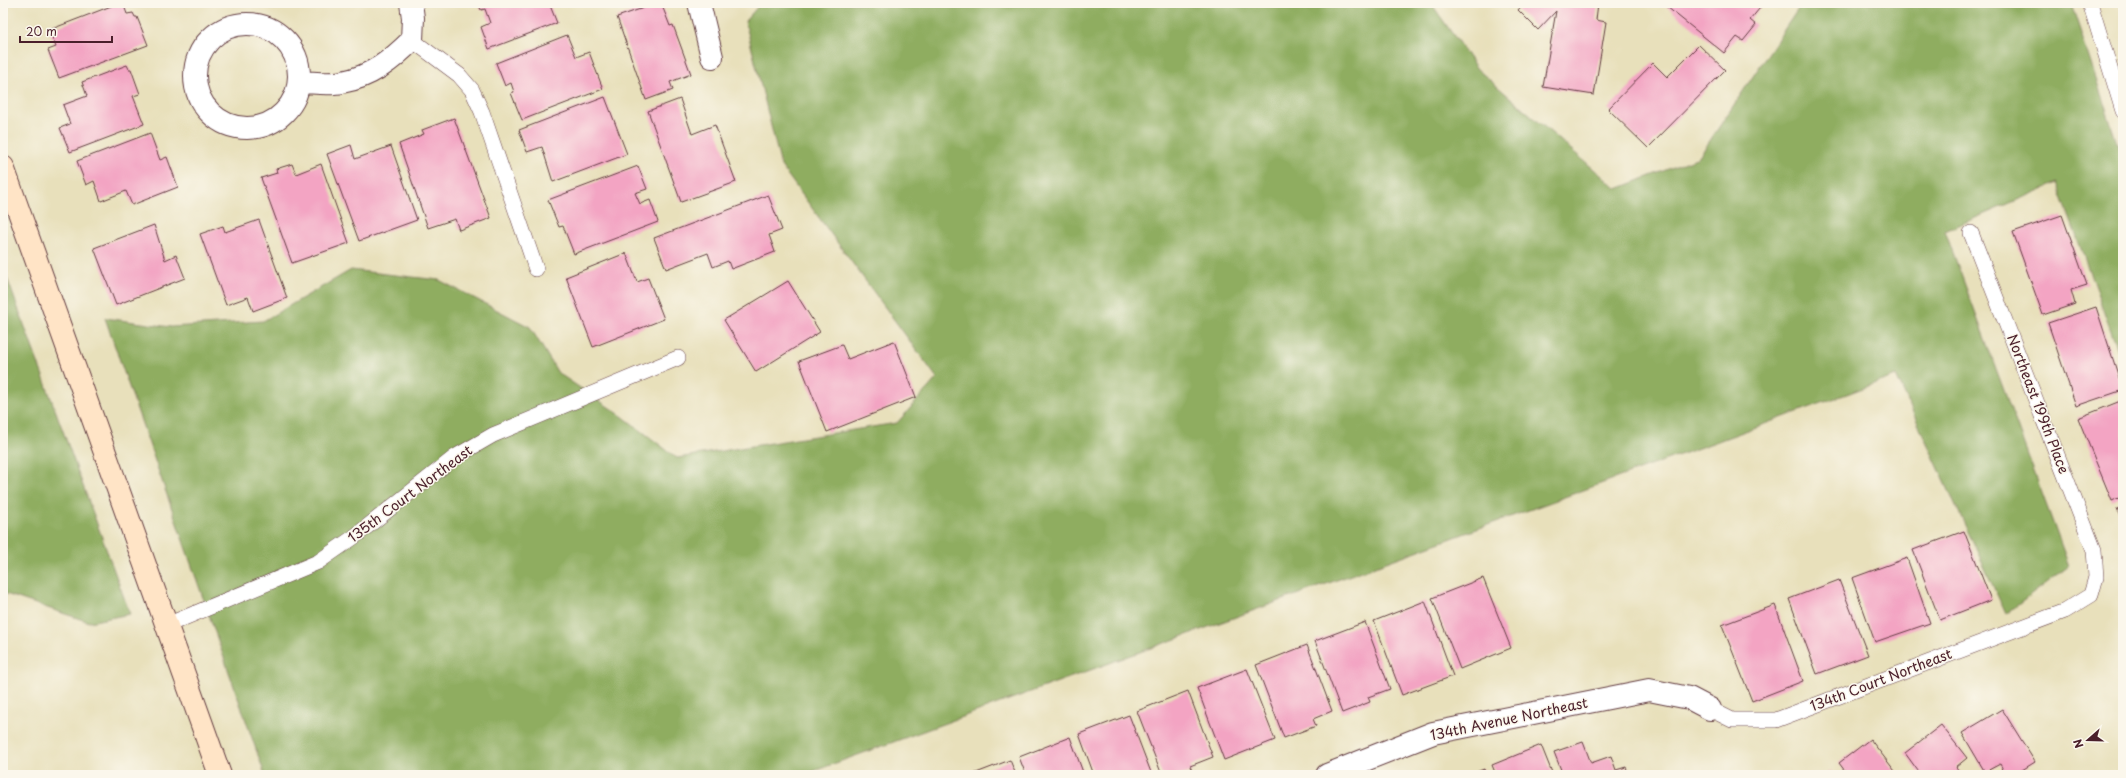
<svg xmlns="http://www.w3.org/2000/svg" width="2126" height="778" font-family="'Playpen Sans',sans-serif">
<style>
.forest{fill:#8fad60;stroke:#6c6646}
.building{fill:#f3a4c3}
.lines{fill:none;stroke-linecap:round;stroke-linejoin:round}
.lane-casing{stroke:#623c41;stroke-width:16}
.street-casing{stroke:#623c41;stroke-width:24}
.secondary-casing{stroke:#623c41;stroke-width:24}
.lane{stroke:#fff;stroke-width:15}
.street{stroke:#fff;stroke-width:22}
.secondary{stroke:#ffe4c6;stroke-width:22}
.labels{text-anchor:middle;stroke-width:3;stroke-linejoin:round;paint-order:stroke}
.street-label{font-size:14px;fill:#4a1f2b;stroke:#fbf7ec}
</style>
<rect width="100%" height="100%" fill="#fbf7ec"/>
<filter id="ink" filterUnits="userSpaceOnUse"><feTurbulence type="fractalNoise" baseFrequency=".025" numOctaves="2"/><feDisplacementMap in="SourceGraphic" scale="8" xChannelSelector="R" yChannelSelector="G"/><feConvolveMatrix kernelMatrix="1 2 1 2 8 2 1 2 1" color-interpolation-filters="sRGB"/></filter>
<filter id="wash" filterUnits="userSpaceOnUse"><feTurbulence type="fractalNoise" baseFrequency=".012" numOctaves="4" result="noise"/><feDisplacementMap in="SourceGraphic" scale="16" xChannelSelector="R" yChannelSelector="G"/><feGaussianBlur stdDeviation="0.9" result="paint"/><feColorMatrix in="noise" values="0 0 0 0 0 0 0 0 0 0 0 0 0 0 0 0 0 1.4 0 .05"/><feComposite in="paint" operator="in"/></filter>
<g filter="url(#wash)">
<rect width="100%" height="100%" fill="#e8e0bb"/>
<path class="forest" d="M761,3h670l46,66 140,120 82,-32 103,-154h269l52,158v203l-66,-181 -112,48 124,335 -63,48 -110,-238 -1093,399h-538l-160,-457 66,9 92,-6 88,-51 88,10 91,47 28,46 64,43 55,42 220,-35 40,-45 -156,-212 -36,-145z
M3,267l127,347 -41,8 -86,-29z"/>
<g id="blocks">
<path class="building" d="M119,3h4l4,11 6,-1 2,4h2l11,28 -89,33 -11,-28 8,-3 -7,-17z
M478,3h71l8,20 -68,26 -8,-22 9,-4 -5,-14 -4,1z
M613,3h10l-9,3z
M658,3h3l9,23 3,-1 18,49 -21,8 3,8 -27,10 -29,-83z
M1524,3h74l-2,17 10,2 -12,73 -51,-8 13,-76 -18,19 -20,-20z
M1662,3h102l-14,17 6,5 -13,16 -6,-4 -13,16z
M567,35l9,22 13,-5 14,37 -81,31 -11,-27 3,-1 -3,-9 -6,3 -9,-23z
M1699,45l26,25 -77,78 -40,-39 45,-46 14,14z
M127,65l2,4h2l9,25 -7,2 11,28 -74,28 -10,-24 10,-4 -7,-19 24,-9 -5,-14z
M605,97l22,57 -74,28 -11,-35 -15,5 -8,-22z
M680,99l12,35 23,-9 21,57 -55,20 -33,-91z
M454,118l37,100 -32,12 -4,-11 -27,9 -29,-84 25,-10 -2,-4z
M150,133l10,27 7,-3 11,30 -46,18 -6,-14 -25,10 -7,-20 -8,4 -9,-24z
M351,145l4,14 36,-13 26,74 -58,21 -32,-87z
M292,164l4,10 25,-10 28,79 -57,20 -31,-85 16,-5 -1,-4z
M638,166l9,23 -12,4 5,11 10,-4 8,22 -84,32 -11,-28 -4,1 -11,-27z
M768,195l14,35 -13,5 6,17 -44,17 -3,-8 -15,6 -5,-14 -42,16 -12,-31z
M2062,215l25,70 -16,5 4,14 -32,11 -30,-83z
M259,220l28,78 -34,13 -5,-14 -22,8 -26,-71 23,-8 2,6z
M154,225l11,35 11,-5 9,23 -69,27 -22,-57z
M626,253l11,29 11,-4 16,41 -71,28 -27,-70z
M788,281l32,51 -64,40 -32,-52z
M2096,307l27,83 -47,16 -28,-83z
M894,341l22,56 -89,35 -28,-71 43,-16 6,14z
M2123,400v96l-11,5 -34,-83z
M2123,507v18l-6,-16z
M1964,531l27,69 -51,20 -27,-70z
M1907,558l23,65 -55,19 -23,-64z
M1483,578l28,70 -51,21 -28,-71z
M1839,580l29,75 -51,19 -28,-75z
M1425,601l28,75 -51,19 -28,-74z
M1775,605l28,76 -51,20 -30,-76z
M1365,622l25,67 -22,8 2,5 -28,11 -27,-72z
M1307,645l25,66 -19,8 3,7 -32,12 -28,-73z
M1247,669l28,71 -51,20 -27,-72z
M1188,691l25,66 -23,9 2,5 -10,4h-20l-25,-64z
M2002,709l33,53 -21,13h-8l-6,-11 -15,8 -23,-39z
M1129,715l23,60h-58l-15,-41z
M1941,725l26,33 -11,9 6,8h-41l-16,-22z
M1070,737l14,38h-58l-7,-18z
M1870,739l28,36h-50l-9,-12z
M1583,742l8,21 20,-7 5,14 10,-3 3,8h-66l-9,-23z
M1541,745l12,30h-57l-4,-10z
M1010,760l6,15h-45z
M1484,769l2,6h-18z
M1831,771l2,4h-8z"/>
</g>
</g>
<g filter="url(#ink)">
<use href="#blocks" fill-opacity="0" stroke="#623c41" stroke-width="1"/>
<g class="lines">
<defs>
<path id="lane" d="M2090,3l33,108
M412,40l47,35 13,15 10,22 54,157
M167,625l151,-63 36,-25 101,-80 38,-22 185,-77
M1710,709l22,11h44l289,-109 26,-16 5,-18 -2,-27 -123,-317"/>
<path id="street" d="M699,3l13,54
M195 76a52 52 0 1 1 104 0a52 52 0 1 1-104 0Z
M299,82c13,0 30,3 43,0 29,-5 50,-22 70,-42l1,-22 -2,-15
M1327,775l106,-42 216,-43 40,8 21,11"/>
<path id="secondary" d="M3,167l217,608"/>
</defs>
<use href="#lane" class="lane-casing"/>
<use href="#street" class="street-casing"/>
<use href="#secondary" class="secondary-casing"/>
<use href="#lane" class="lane"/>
<use href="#street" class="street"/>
<use href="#secondary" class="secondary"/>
</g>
</g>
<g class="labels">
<g class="street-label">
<text transform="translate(2038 404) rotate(69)" y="5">Northeast 199th Place</text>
<text transform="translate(410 494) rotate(-37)" y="5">135th Court Northeast</text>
<text transform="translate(1881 680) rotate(-21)" y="5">134th Court Northeast</text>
<text transform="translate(1509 719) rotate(-12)" y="5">134th Avenue Northeast</text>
</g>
</g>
<rect width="2126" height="778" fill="none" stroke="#fbf7ec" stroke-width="16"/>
<g transform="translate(2088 740) rotate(250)" stroke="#fbf7ec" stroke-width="3" paint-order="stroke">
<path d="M0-3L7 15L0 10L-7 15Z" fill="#4a1f2b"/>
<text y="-6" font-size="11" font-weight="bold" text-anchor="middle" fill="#4a1f2b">N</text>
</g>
<path d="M20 36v6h92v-6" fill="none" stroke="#4a1f2b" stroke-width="2"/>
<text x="26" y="36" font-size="12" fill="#4a1f2b" stroke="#fbf7ec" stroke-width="3" paint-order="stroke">20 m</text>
</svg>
